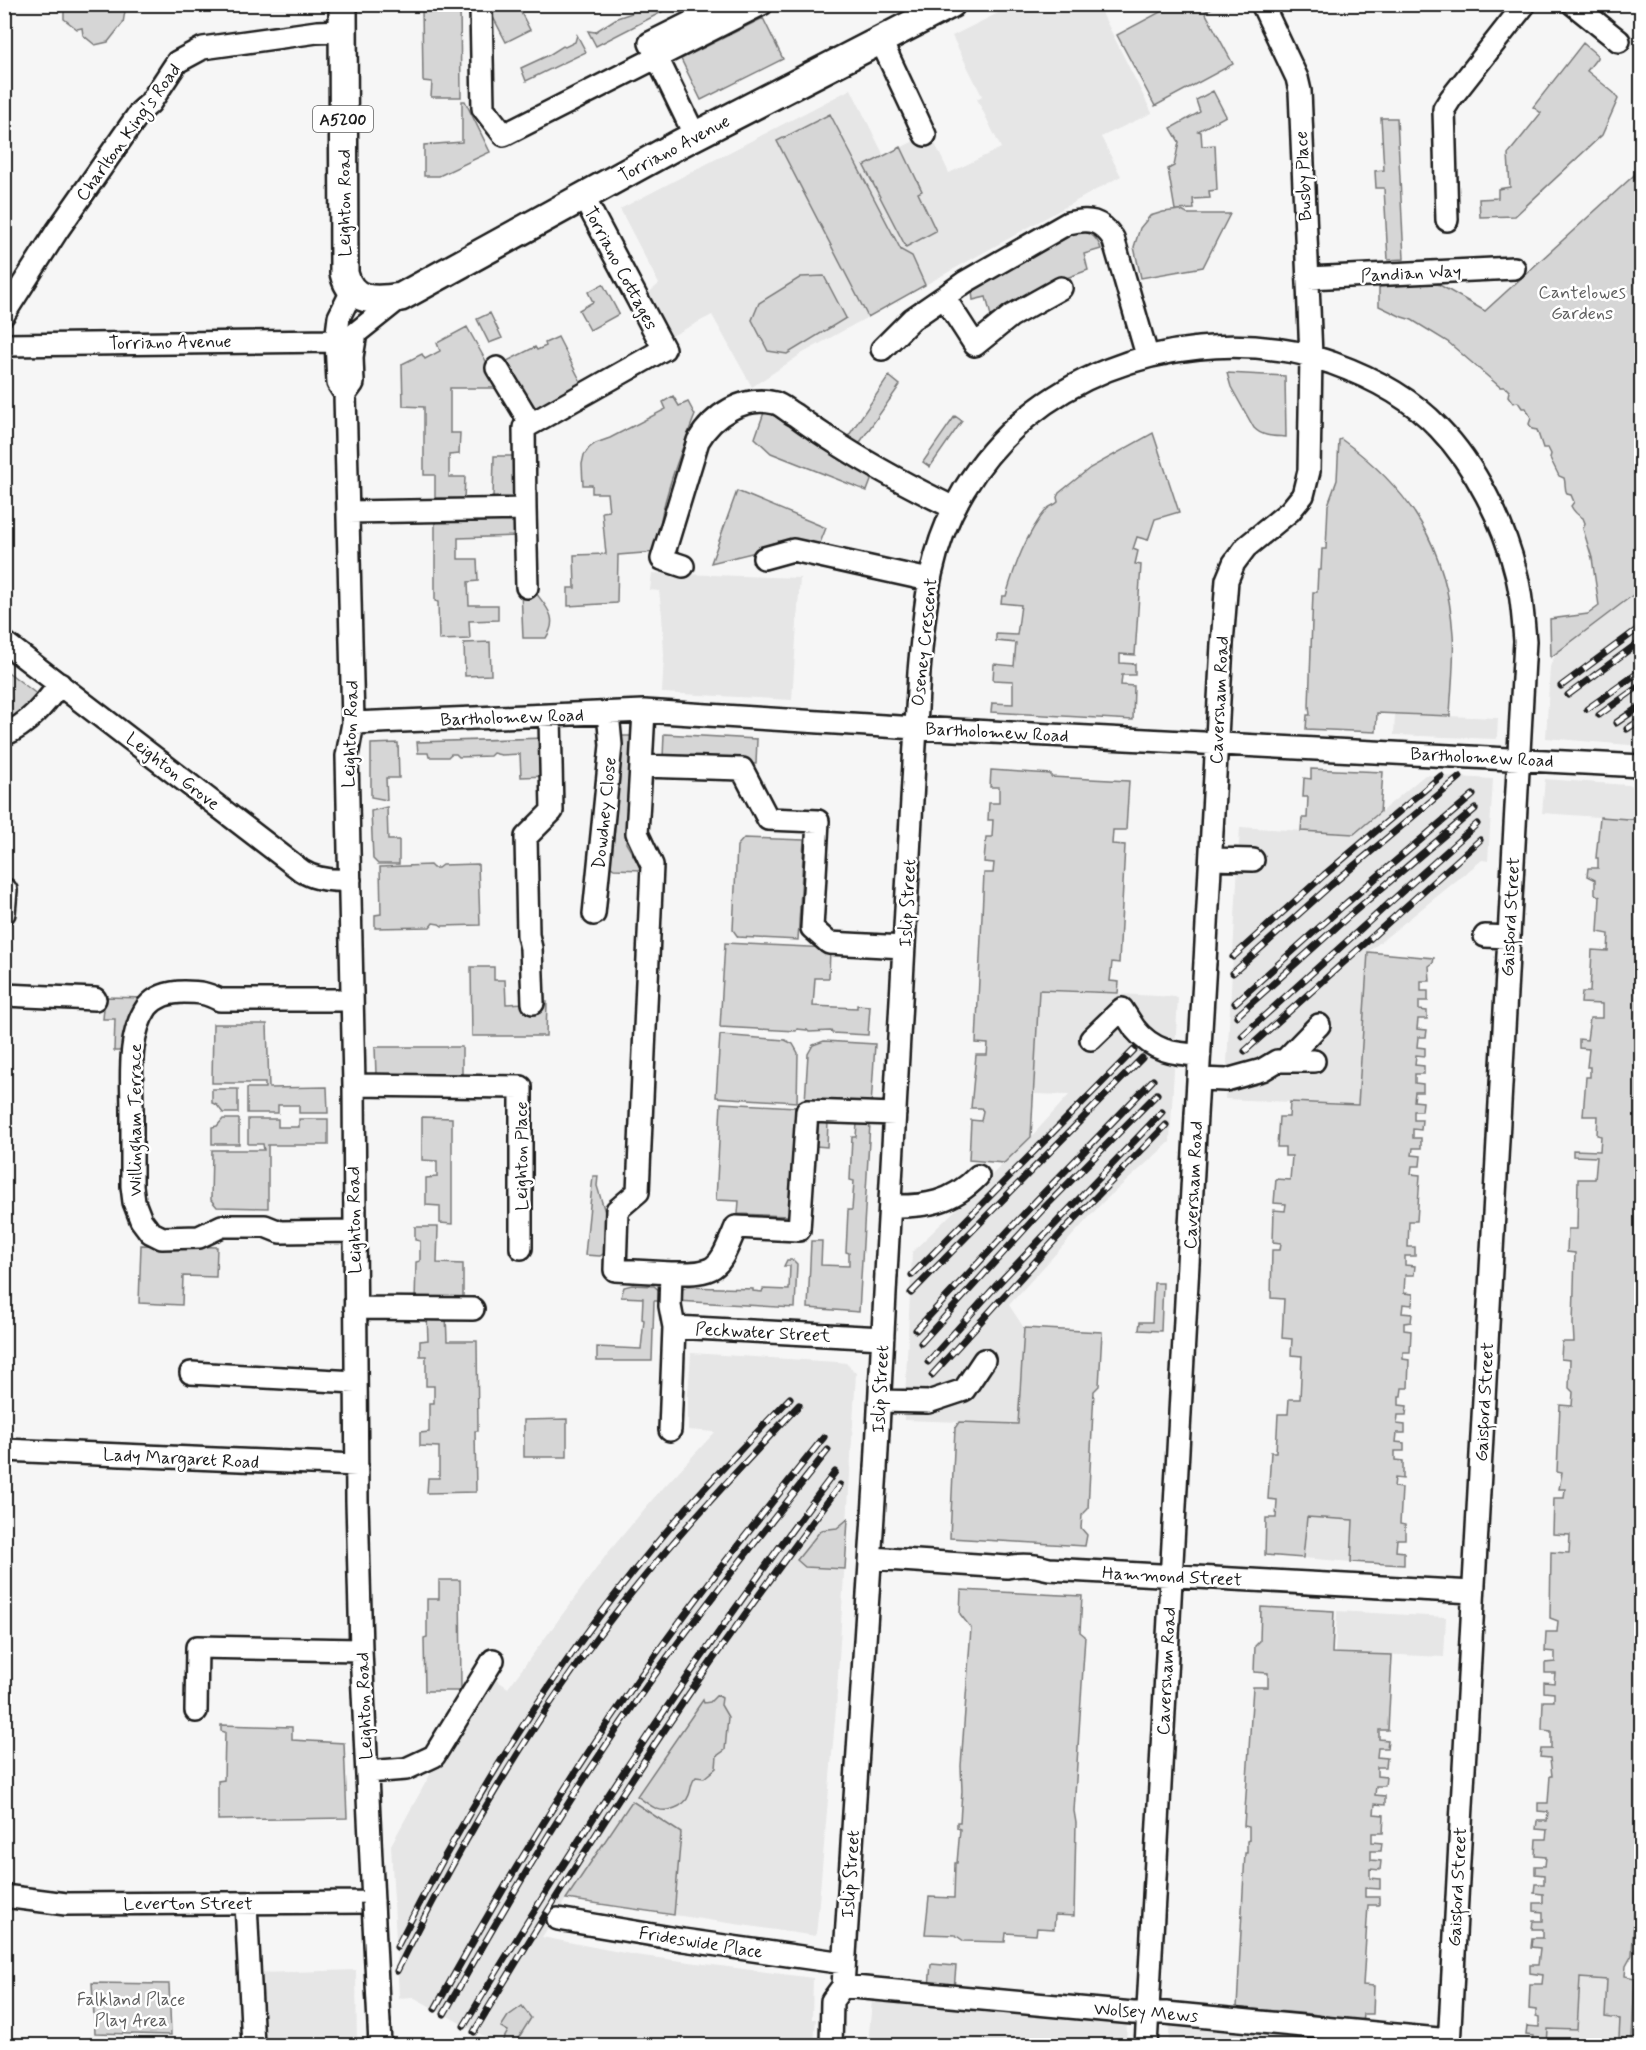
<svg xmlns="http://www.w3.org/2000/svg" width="1646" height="2050" font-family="Mynerve,sans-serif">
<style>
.built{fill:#e6e6e6}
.green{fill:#d6d6d6;stroke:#797979;stroke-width:1.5}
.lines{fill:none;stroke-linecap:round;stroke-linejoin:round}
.minor-casing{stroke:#1c1c1c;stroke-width:26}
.major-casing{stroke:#1c1c1c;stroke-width:32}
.minor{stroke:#fff;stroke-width:21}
.major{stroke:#fff;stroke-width:27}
.rail-casing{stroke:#1c1c1c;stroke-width:7}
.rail{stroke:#fff;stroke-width:4.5;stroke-dasharray:14;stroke-linecap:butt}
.minor-bridge-casing{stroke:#1c1c1c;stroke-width:26;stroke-linecap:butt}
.minor-bridge{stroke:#fff;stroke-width:21}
.labels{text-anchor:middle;stroke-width:5;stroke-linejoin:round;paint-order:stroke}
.shield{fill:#fff;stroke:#606060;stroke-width:1.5}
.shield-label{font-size:16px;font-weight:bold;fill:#1c1c1c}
.street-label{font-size:18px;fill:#1c1c1c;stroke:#fff}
.park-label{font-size:18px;fill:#5d5d5d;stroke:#fff}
</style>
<rect width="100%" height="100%" fill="#f6f6f6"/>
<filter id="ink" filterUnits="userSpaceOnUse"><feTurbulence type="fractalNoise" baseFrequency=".0167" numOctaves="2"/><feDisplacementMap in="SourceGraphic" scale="12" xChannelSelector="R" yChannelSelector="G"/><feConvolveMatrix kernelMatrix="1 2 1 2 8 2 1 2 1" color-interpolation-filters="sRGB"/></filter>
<g filter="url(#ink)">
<path class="built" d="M1014,5h84l54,108 -51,24 20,39 -318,177 -51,34 -40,-72 -44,23 -22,-43 13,-11 -39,-75 231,-120 33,67 46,-23 19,40 52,-25 -24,-49 5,-3 -30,-60z
M652,573l148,5 -8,122 -130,-7 2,-38 -2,-40 -3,-24 -9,-1z
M1641,589v157l-95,-8 4,-71 2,-6 6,-9 11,-9z
M1395,714l103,4 -1,21 -103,-4z
M1425,775l68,4 -5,82 -6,-1 -114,92 -10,153 -133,-6 15,-272 114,7z
M1545,779l96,7v34l-99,-7z
M1039,990l139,7 -8,145 -68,61 -93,102 15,23 -6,96 -114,-4 8,-168 119,-115 38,-42 -35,-1z
M691,1353l146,9 9,1 10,10 -20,336 -20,227 -250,-37 -24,38 93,18 178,23 -1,41h4l-2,26h-314l-87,-48 -14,1 -8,-153 51,-92 50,-76 16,11 99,-134 45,-54 63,-68 -27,-2v-35z
M1307,1517l47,3 -3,42 -47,-4z
M1337,1611l109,6 -2,40 -109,-5z
M356,1970l1,76 -95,-1 -3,-72z
M1580,1978l27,2 13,39 -1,19 7,1v6l-86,1 7,-1 1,-16 29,1z
M872,2000l255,20 -1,25 -258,1z
M1170,2020l255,26h-257z"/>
<path class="green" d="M70,5v-1l56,1 -3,18 -15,19 -13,3 -12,-10 -1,-7 -5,1 -13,-10v-8z
M418,5h42l1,92h-30l1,-15 -9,-1 -1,-75z
M507,5h10l13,25 -24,12 -15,-29z
M644,5h20l-2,7 -66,34 -8,-15 7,1 22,-14 15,-5 1,-3z
M1167,5h50l-12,7 28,52 -78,42 -38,-71 51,-27z
M763,18l20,41 -82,41 -20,-41z
M577,35l9,17 -60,29 -5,-13 28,-13 14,-9 2,1 10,-5z
M1583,43l14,12v3l-10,13 27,22 4,6 -16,36 -87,81 -35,1 -1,-18 19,-1v-9l12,-2 -2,-33 33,-41 -8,-6z
M1213,91l13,25 -28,15 3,1 1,14 13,-1 2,45 -8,1 1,7 -17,1 1,10 -19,1 -7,-41 6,-3 5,-24 -8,-14 29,-16 -4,-12z
M462,101h3l25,51 -51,24h-15v-31l38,-3z
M830,114l71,136 11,6 13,29 -57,32 -91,-176z
M1381,118h16l7,141 -16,1 -4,-72h-8l-1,-17 9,-1z
M901,147l21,44 -4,2 18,38 -30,16 -42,-81z
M1641,169v420l-90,68 -1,-38 38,-5 11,-8 -7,-48 -9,-29 2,-6 -2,-5c-6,-3 -9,-6 -12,-12l3,-4 -3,-7 -4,-1c-3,-6 -1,-10 -3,-16l-5,-2 -9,-18 1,-4 -3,-6h-5l-6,-18 -5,-1 -3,-5 2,-6 -5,-10h-4l-4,-6 -5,1 -5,-7 1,-5 -4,-4h-5l-52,-45 -36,-22 -10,-3 -23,-11v-21l59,-1 47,27z
M1180,210l7,4h43l-27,53 -62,11 -7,-31 6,-19 10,-12 13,-4z
M1082,231c10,2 16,8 19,18l-17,5 4,16 -35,13 -62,33 -5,-19 -13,3 -1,-9 103,-58z
M824,276l22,42 -59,36 -19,-3 -16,-31 7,-17 42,-26z
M603,284l16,30 -29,16 -11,-20 14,-8 -5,-10z
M490,313l12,25 -13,5 -12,-24z
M467,327l34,61h-51v45h10l-1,21 -10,1v22h16l-1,22 -29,-1v-23h-11v-68l-21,-1 -1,-42 20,-10 3,5 15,-8 -3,-8z
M558,337l24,47 -49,26 -30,-47 32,-16 2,3 9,-4 -1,-3z
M1227,373l58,3 1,61c-12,-1 -23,0 -32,-9l-23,-41z
M889,376l11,9 -44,63 -11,-7z
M673,396l6,10 9,-4 7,13c-17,44 -35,90 -39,137l-38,3 -1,48 -49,3v-18h7l-1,-33 32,-1 -4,-42 7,-1 -2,-18h-15v-8h-9l-1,-21 2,-9 5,-7 7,-5 14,-5 56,-29 -3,-7z
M767,404l106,71 -6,16 -96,-38 -16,-15z
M955,416l7,5 -32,46 -7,-5z
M1153,433l26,79 -24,7 -7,21 -11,-3 -4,12 5,2 -3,13 6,1 -6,90 -15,-1v9l15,1v11h-13l-1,10 13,1 -1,34 -142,-8 1,-9 21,1v-23l-20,-1 1,-16 20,2 2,-23 -20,-2v-7l21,1 4,-30 -20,-2 1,-7h4c9,-31 20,-62 41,-87 4,-4 7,-3 11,-7l-1,-5 2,-4 31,-25z
M1341,439c70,51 106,108 112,195 2,27 -2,55 -3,82l-73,-3 -1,19 -70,-3 1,-14h3l-1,-9 4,-114h4l1,-22h3l1,-21h4l2,-44 9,-25 2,-40z
M494,456h21v43h-22z
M737,491l89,37 -8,20 -54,2 -53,13z
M517,519l1,17 -60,2v21h19l1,22 -10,1 1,23h29v15l-29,1 1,18 -31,1 -1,-38 -3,-1v-81z
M533,589c12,17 27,28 13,49h-23l-2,-48z
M490,642l1,33 -26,1 -1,-33z
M4,669l34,26 -11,13 -22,14z
M664,734l93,5 -1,25 -93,-6z
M620,736h13l-7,107 16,27 -28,-1 -7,-5z
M545,738l1,38 -25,1 -1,-23 -19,1 -8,-2 -3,3 -31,1 -3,-3h-5l-3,3h-19l-1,-4h-10l-1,-11z
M398,743l1,35h-13l1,22 -16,-3v-53z
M1311,769l72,3 -3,40 -26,22 -53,-3 1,-13h5l1,-21h-5l1,-19 7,1z
M991,770l60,4v3l78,4 -3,49h-13l-1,14 13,1 -6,118 -7,-1 -2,19 9,1 -1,11 -79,-3 -8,147 -27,26 -35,-3 2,-40 10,1 2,-10 -2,-3h-10l5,-53h11l1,-11 -12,-1 8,-170h9l1,-10 -10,-1 2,-25h6l1,-17h-5l1,-17h10v-16h-9z
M387,807l1,33h11v24h-21l-5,-5 -2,-48z
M1600,817l42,3v868l-2,21 2,1 -1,88 -9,157 -6,11 -1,10 10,2 -3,60h9v7h-15v-6l-7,-1 1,-19 -15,-2 2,-37 -27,-2 -3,52 -29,-1 -1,16h-15l1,-9 -7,-1 1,-9 12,1v-10l-3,-1v-6l-7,-1 1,-25h12l1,-9 -13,-2v-8h8l2,-17 -9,-1 1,-9h11v-9h-11l1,-8h10v-9l-9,-1v-8h9v-9l-9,-1 1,-9h9v-9l-9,-1v-8h10l1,-9 -11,-1 1,-17h10l1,-9 -11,-1 1,-8h10l1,-9 -10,-1v-8h10l2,-27h2l-2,-18 -10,-1 1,-8h10v-18l-9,-1 1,-29h11v-8l-10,-1v-10l10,1 1,-10h-10v-10l10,-1v-10l-10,-1 1,-19h11l1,-11 -8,-3 1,-66 18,1 1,-18 -17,-1 1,-36h10l1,-9h-6l3,-16 -5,-1 3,-67 12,1 1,-14 -4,-4 1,-28 -9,-1 1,-17h12l-1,-18 2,-71 -8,-1 1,-23h9l1,-50h17l2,-22 -24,-1v-6l27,1 1,-15 -4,-1 1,-19h-15l3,-39h4v-10h-3l2,-18 -10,-1v-9l8,1 3,-22h12v-14l-21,-1 1,-11h8l2,-42 16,1 1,-17 -11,-2 2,-35 -5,-3v-14l-8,-4 1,-8h10v-10h-2z
M744,838l60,2 -6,100 -60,-3 -5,-7 4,-84z
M478,864l2,61 -38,1 -3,-2 -6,-1 -3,4 -55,1v-13l6,-1 -1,-47 50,-2 3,3h5l4,-3z
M725,943l105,5 -1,30h-14l-2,28 44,2v-3l13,1 -2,29 -36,-2 -1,-2 -22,1 -2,-2 -10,-1 -1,2 -76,-4z
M1368,952l66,6 -1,5 -4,3 1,15h-9v10h7v10h-9v9l8,1v8h-9l-1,10 10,1 -1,7h-8l-1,10 8,1v8l-9,-1 -1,10 9,1v8h-9v9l8,1v8h-8l-1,9 9,1 -1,9h-8v9h8l-1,10 -8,-1v9h8v10h-8l-1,7 9,1 -1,10h-8l-1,8 9,1 -3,46h-8l-1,26h7v9h-10v9l10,1 -1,9h-9l-1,18 9,1 -1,11 -9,-1 -1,9 10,1 -1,8 -7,1v7l7,1 -1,21h-7v7l6,1 -1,28h-6l-1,8h-2v9l8,1 -1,9h-8l-1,9 8,1v8h-8l-1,9 8,1v8h-9v9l8,1v18l-8,-1 -1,9 8,1 -2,36 5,1v14h-8l-1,12 8,1v13l-53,-3 2,-42 -46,-3 -4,41 -38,-3 1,-37h10l1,-18 -9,-1 3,-47h5l2,-38h10l1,-15h11l2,-43 -11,-1 1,-16 -10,-1 2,-39 -13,-1 1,-48h8l1,-7 -8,-1 1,-32 11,1 1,-7 -12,-1 2,-24 14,1 2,-24h-7v-9h-8l2,-30h10l1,-15 68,3z
M471,967h23v13h11l1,24 41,-2 -1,34h-74z
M105,997l39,1 -9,15 -15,38h-6l1,-32h-12z
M213,1024h54l2,64 58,-1 1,26h-29v-8h-21v8h-31v-25h18v-5h-53z
M720,1035l65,5 8,4 5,9 -1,49 -81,-5z
M824,1041l51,3 -4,62 -66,-4 3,-48 5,-9z
M375,1047h87v27h-86z
M212,1089h26v24h-15l-6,-8 -5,-2z
M721,1103l75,4 -6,109 -52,-2 1,-13 -23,-1z
M422,1117l30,1v106l-12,-1v-17l-14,-1v-27l11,-1v-16l-15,-1z
M223,1119h16v25h-27v-17l5,-1z
M248,1119h30v8h21v-8h29v26h-60v63l-51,-1 -6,-7 1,-50h52l-1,-6h-15z
M819,1120l51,3 -11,189 -51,-4 3,-67h11l-1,24 28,1v-13l-3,-1 2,-42h4l2,-29 -4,-1 2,-43h4l1,-14 -29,-2 -1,26 -11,-1z
M593,1176h5l-1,10 11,36 -2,30 -6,4 -15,-1z
M415,1227h23l-1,36 26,1v40l-48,-1 1,-41 4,-1v-20l-5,-1z
M141,1245l76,2 -1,30 -33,-1 -1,29 -43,-2z
M787,1260h6l4,4 -2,44 -118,-7 1,-10 9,-4 66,2v2l9,1 1,-3 26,1 1,-24h-6z
M1154,1283h9l-2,48 -22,-1 1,-8h12z
M632,1285l22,1 7,6 1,9h-8l-2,60h-55v-14l44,2 3,-29 -2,-1 1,-21 -22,-1 3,-10z
M446,1314l1,27h30l1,90h-3l1,61 -49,1 1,-15h11v-31l-19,-1v-13l9,-1v-29h5v-17h-8v-30h-6v-15l8,-1 -1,-25z
M1024,1328l78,4 -3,54 -5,5 -6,118 -6,6 -1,13 6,7 -2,11 -135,-8 5,-110 4,-6 59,2z
M567,1419v38h-43v-37z
M848,1519l-3,50 -40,-2 -8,-7 24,-30 16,-2z
M439,1580h21l1,111h-36l-1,-53 3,-1v-38h12z
M961,1590l121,6 -2,36 5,4 -11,175 2,12 -2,93 -19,-1 -1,14 -17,-1 -1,7 -30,-2 -1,9 -41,-1 -9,-6 -30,-1 4,-37 25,1 1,-35h2l3,-34 -3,-1v-6h3l2,-31 -1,-25 10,-138 -11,-14z
M1261,1607l73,4 -2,42 60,2 -4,75h-9v9l9,1 -1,8h-9l-1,9 10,1 -1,9h-9v9l9,1 -1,9h-9l-1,9 10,1v9l-10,-1 -1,10 10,1 -1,18h-11v9l10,1 -1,8h-10v9l10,1 -1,9 -10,-1v9l10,1v10l-15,-1v9h14v8h-11l-5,80 11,1 -1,28h-10l-1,10 -50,-10 -75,-6 8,-155h2v-12l2,-1v-13l-5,-1 9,-139h15v-14l-14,-1 1,-26 5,-5z
M717,1695l5,3 -1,7 7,12 -3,33 -8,6 -1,12 -12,10 -8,-1c-6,6 -4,11 -7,18 -2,6 -8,11 -14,13 -16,7 -25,-3 -38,-12l66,-96 1,3 6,-1z
M221,1725l71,2v13l52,3 3,75 -129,2v-39l6,-1 1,-48 -4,-1z
M632,1801l49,32 -7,82 -108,-16z
M931,1964l25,2 -2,23 -25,-2z
M92,1983l77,1 2,51 -76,-2z
M522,2006l9,12 -17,27h-7l-4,-5 5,-9 -7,-4 7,-11z"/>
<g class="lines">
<defs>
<path id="minor" d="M484,4l-3,3 2,101 21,27 258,-131
M1573,4l46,37
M881,41l44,94
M695,136l-45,-93 78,-39
M1447,220l-3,-111 7,-11 74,-94
M1308,278l206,-10
M1061,288l-50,28 -36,29 -31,-48 21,-15 103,-59c22,-5 32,-3 45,15l34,117
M4,314l53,-83 83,-119 10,-9 27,-41 26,-14 114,-16 26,-1
M4,345l332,-4
M882,349l30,-30 32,-22
M497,368l34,56
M345,394l8,-11 -1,-26 4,-24 45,-36
M525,509l2,78
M348,512l177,-3 -1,-81 140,-79 -81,-153
M764,558l29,-8 136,30
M683,566l-21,-7 36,-118c15,-26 46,-46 77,-38 7,2 14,9 20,12 15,11 30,21 46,31 36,23 74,43 113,62
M4,642l298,229c14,9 31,10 48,9
M353,723l291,-12 272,17 726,38
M4,735c25,-11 40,-30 56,-51
M641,766l3,-55
M1211,859l42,1
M4,913l2,-23
M594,914l17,-169 -3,-32
M1485,936l24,1
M1205,962l17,-318 5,-64 7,-17 12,-16 44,-36 13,-16 6,-24 2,-115 -11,-265 -3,-13 -35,-74
M4,995l91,4
M352,1000h-132c-14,-7 -20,-8 -36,-8 -14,0 -27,3 -37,15 -20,29 -15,72 -15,105 0,24 0,49 0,74l2,16 7,18 9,12 12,6 37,-1 23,-11h43l15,6 75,-1
M533,1003l-2,-55 -3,-13 -2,-98 26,-26 -2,-95
M1091,1039l31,-30 13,20
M1284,1061l35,-36
M1226,1080l36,-10 15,-9h37
M354,1085l167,2v161
M890,1206c35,1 62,-3 88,-30
M671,1273c48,1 47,-4 65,-46l63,3 8,-119 88,3
M886,1274l33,-602c6,-67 9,-122 45,-182 68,-113 204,-161 330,-138 13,2 25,7 38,11 39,14 78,34 107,65 36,37 65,95 77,145 6,22 7,45 9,68l-76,1405
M355,1308l118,1
M674,1327l152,8
M191,1373l164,9
M928,1402l36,-12 20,-30
M670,1430l4,-103 -4,-21 1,-33 -56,-3 2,-60 21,-18 14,-327 -15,-32 4,-67 101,3 26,50 50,2 -6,107 17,15 75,4
M4,1450l353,15
M871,1558l136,9c14,-3 28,-2 42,2l424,23
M196,1711l1,-64 164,3
M367,1772l39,-3 28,-13 59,-96
M4,1896l62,8 307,-2 -12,-252 -4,-149 -3,-416 -7,-329 6,-33 -8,-329 -7,-11 -2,-42 3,-24 13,-26
M246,1903l7,143
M558,1919l125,21 161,23
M843,1986l290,27h33l283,27
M379,2024l1,22
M831,2046l1,-45 11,-15 33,-517
M1146,2046l50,-931"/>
<path id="major" d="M343,4l1,269c7,30 31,28 57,24l278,-153 272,-140"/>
</defs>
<use href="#minor" class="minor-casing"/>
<use href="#major" class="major-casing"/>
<use href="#minor" class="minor"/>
<use href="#major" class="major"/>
<defs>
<path id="rail" d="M1561,686l81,-60
M1568,695l74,-55
M1587,709l55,-39
M1599,715l43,-31
M1616,723l26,-18
M1627,729l15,-10
M1233,957l91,-82 117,-99
M1233,973l98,-88 129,-108
M1235,1003l108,-97 130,-111
M1237,1016l113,-101 125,-106
M1242,1036l235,-212
M1245,1051l235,-211
M912,1275l222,-225
M911,1293l231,-235
M916,1330l120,-129 117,-121
M921,1343l123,-135 113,-114
M928,1362l67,-75 167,-175
M932,1375l133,-146 101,-104
M397,1947c71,-141 154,-276 255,-398 43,-53 91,-102 138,-151
M397,1971c59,-118 125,-234 204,-339 61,-81 129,-154 198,-227
M435,2009c59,-107 121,-211 190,-311 62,-90 131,-176 199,-261
M444,2014c60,-106 121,-211 191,-311 60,-87 127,-169 193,-253
M464,2026c114,-191 237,-376 371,-554
M474,2032c73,-122 149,-243 230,-360 44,-63 90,-125 136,-187"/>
</defs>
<use href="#rail" class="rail-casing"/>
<use href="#rail" class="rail"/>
<defs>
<path id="minor-bridge" d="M1135,1029c18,22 38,25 65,26
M1198,1079l28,1
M1196,1115l9,-153
M826,1335l57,3
M879,1401l49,1
M876,1469l10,-195
M373,1902l6,122"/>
</defs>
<use href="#minor-bridge" class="minor-bridge-casing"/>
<use href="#minor-bridge" class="minor-bridge"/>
</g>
</g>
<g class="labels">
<rect class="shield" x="313" y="106" width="60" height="26" rx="4.5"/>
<g class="shield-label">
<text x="343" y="125">A5200</text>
</g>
<g class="street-label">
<text transform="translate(128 132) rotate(-54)" y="6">Charlton King's Road</text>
<text transform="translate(674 148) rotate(-28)" y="6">Torriano Avenue</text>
<text transform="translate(1303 176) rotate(-93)" y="6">Busby Place</text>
<text transform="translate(344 203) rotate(-90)" y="6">Leighton Road</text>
<text transform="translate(621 268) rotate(62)" y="6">Torriano Cottages</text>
<text transform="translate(1411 273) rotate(-3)" y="6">Pandian Way</text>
<text transform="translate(170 342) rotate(-1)" y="6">Torriano Avenue</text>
<text transform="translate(924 642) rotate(-84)" y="6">Oseney Crescent</text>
<text transform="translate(1219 700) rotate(-87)" y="6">Caversham Road</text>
<text transform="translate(512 717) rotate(-2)" y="6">Bartholomew Road</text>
<text transform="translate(997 732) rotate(3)" y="6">Bartholomew Road</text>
<text transform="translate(350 734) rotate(-88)" y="6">Leighton Road</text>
<text transform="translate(1482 757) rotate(3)" y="6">Bartholomew Road</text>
<text transform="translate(173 771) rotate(38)" y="6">Leighton Grove</text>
<text transform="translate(604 813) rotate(-84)" y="6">Dowdney Close</text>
<text transform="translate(907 903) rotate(-87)" y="6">Islip Street</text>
<text transform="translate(1510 917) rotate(-87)" y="6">Gaisford Street</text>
<text transform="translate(135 1120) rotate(-90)" y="6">Willingham Terrace</text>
<text transform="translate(521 1156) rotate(-90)" y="6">Leighton Place</text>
<text transform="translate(1193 1185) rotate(-87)" y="6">Caversham Road</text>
<text transform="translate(354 1220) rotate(-91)" y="6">Leighton Road</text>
<text transform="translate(763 1332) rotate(3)" y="6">Peckwater Street</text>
<text transform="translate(880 1389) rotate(-87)" y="6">Islip Street</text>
<text transform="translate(1484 1402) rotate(-87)" y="6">Gaisford Street</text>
<text transform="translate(181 1458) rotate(3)" y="6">Lady Margaret Road</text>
<text transform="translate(1172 1576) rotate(3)" y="6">Hammond Street</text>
<text transform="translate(1166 1671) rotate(-87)" y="6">Caversham Road</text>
<text transform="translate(364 1706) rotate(-92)" y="6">Leighton Road</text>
<text transform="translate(850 1874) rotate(-86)" y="6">Islip Street</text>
<text transform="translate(1457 1887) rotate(-87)" y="6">Gaisford Street</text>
<text x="188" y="1909">Leverton Street</text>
<text transform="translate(701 1942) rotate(9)" y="6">Frideswide Place</text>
<text transform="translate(1146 2012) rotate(4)" y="6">Wolsey Mews</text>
</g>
<g class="park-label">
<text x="1582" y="298">Cantelowes<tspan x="1582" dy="21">Gardens</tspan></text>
<text x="131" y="2005">Falkland Place<tspan x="131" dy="21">Play Area</tspan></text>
</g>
</g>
<rect width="1646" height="2050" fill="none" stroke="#fff" stroke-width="24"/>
<rect x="12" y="12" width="1622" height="2026" fill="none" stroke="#1c1c1c" stroke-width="2" filter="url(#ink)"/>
</svg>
